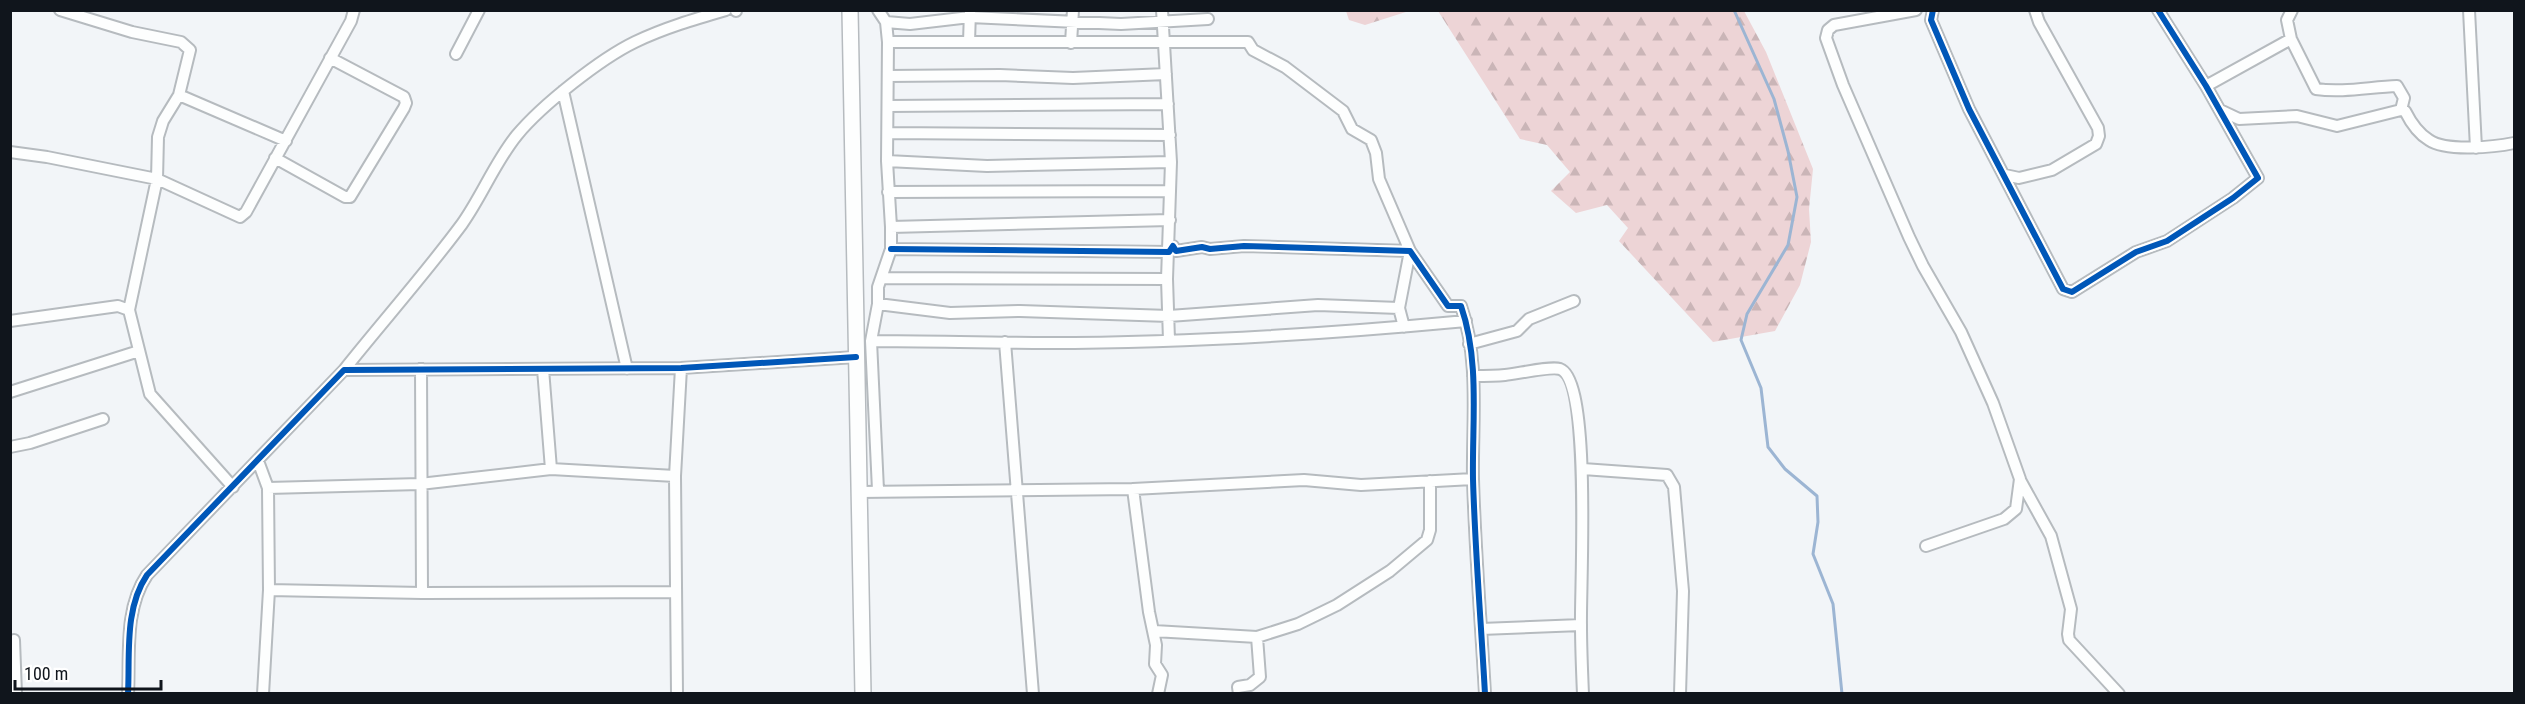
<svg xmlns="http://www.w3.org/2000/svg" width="2525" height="704" font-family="'Roboto Condensed',sans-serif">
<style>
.forest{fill:url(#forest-firs)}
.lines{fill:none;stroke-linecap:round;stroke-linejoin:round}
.stream{stroke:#9cb5d3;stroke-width:3}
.street-casing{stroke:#b6bbbf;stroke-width:14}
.secondary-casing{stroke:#b6bbbf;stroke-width:18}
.street{stroke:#fdfefe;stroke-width:10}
.secondary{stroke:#fdfefe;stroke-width:15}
.cycleway-casing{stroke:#fff;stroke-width:10}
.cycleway{stroke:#0057b8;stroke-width:6}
</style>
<defs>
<pattern id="forest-firs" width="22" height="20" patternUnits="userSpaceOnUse" patternTransform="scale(1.5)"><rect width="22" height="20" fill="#edd4d6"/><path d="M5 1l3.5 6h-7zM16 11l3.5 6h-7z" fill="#cab5b7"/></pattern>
</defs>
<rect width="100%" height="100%" fill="#f2f5f8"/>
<path class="forest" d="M1346,11v-1l63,1 -44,14 -16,-5z
M1438,11h306l22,41 47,117 -4,40 2,33 -11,43 -25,46 -62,11 -94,-101 9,-13 -21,-23 -31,8 -25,-22 19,-19 -23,-27 -27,-6z"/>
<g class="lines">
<path class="stream" d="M1734,10l40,89 14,52 9,46 -9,48 -41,69 -6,26 20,48 7,59 17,22 32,27 1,26 -5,32 20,50 9,90"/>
<defs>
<path id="street" d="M60,10l72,22 49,10 9,8 -11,45 -16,26 -5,16 -1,42 -28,131
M736,10v1
M1162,10l9,152 -4,117 2,61
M1916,10l-82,15 -6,5 -2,8 17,47 66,152 14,29 38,66 32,71 27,76 -4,30 -12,10 -78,27
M1933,10l-2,10 38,89 94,180 9,3 64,-40 31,-11 66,-43 25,-20 -52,-92 -48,-76
M2469,10l7,138
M886,22l24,2 60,-7 151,7 87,-5
M2291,39l-4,-19 5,-10
M888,42h360l5,8 32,17 58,44 9,18 19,11 5,13 3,26 31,72 -11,57 5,19
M969,42l1,-31
M1071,43l2,-33
M456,54l23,-44
M888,76l112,-1 73,3 93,-4
M2206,86l85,-47 25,50c26,4 54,-2 81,-3l7,12 -3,12
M563,91l64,278
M179,95l107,46
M888,106l280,-2
M2220,110l19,9 58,-3 40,10 64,-16 4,1c5,10 14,23 24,29 17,12 66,7 85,3
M888,133l282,2
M10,152l37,5 110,22 83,38 6,-5 105,-191 3,-11
M275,158l70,39h5l54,-89 2,-5 -2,-6 -74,-39
M887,161l100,5 184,-4
M2005,175l14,3 33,-8 44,-26 3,-8 -1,-8 -59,-106 -4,-12
M888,192l282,-1
M891,227l279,-7
M891,249l278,3 4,-6 3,5 26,-4 8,2 34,-3 166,5 38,55h13c19,55 11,116 12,173 2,71 8,143 12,215
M882,278l285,1
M878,304l72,9 70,-2 149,5 149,-11 81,3
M10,321l108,-15 11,4 21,84 83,93
M871,341c59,0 118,2 177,2 139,0 279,-9 418,-22
M1005,342l28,352
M1469,344l48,-13 12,-12 45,-18
M421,369l1,224
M543,369l8,100
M344,370c39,-49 81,-96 118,-146 20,-28 33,-62 55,-89 25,-30 83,-76 118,-93 29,-14 60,-23 91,-32
M1473,376c11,0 22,0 32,-1 12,-1 45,-9 55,-6 32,11 20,219 21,256 0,23 1,46 2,69
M10,392l129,-41
M10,447l20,-4 73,-24
M258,461l10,27 1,102 -6,104
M1583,469l84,6 7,12 9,104 -3,103
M2020,480l31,56 20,73 -3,25 1,6 50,54
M268,488l152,-4 131,-15 124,7
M1133,489l16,123 7,33 -1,19 7,11 -4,19
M878,490l-7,-149 7,-37v-17l13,-38v-22l-4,-66 1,-119 -2,-20 -8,-12
M859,492l274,-3 171,-9 57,5 112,-6
M269,590l153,3 253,-1
M1481,629l100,-4
M1154,631l103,6 41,-13 39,-19 53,-34 37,-31 3,-10v-49
M14,640l2,54
M128,694c2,-39 -4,-85 19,-119l197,-205 337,-2 175,-11
M677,694l-2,-218 6,-108
M1239,694l-1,-7 12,-2 10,-8 -3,-40"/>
<path id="secondary" d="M850,10l13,684"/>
</defs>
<use href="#street" class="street-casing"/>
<use href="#secondary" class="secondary-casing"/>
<use href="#street" class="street"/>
<use href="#secondary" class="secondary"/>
<defs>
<path id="cycleway" d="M1933,10l-2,10 38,89 94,180 9,3 64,-40 31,-11 66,-43 25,-20 -52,-92 -48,-76
M891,249l278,3 4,-6 3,5 26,-4 8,2 34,-3 166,5 38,55h13c19,55 11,116 12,173 2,71 8,143 12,215
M128,694c2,-39 -4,-85 19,-119l197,-205 337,-2 175,-11"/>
</defs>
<use href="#cycleway" class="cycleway-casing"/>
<use href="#cycleway" class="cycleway"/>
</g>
<rect width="2525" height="704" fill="none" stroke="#10151c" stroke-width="24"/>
<path d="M15 680v9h146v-9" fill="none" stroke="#10151c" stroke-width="3"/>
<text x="24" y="680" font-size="18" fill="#10151c" stroke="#ffffff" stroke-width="4.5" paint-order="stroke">100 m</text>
</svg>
